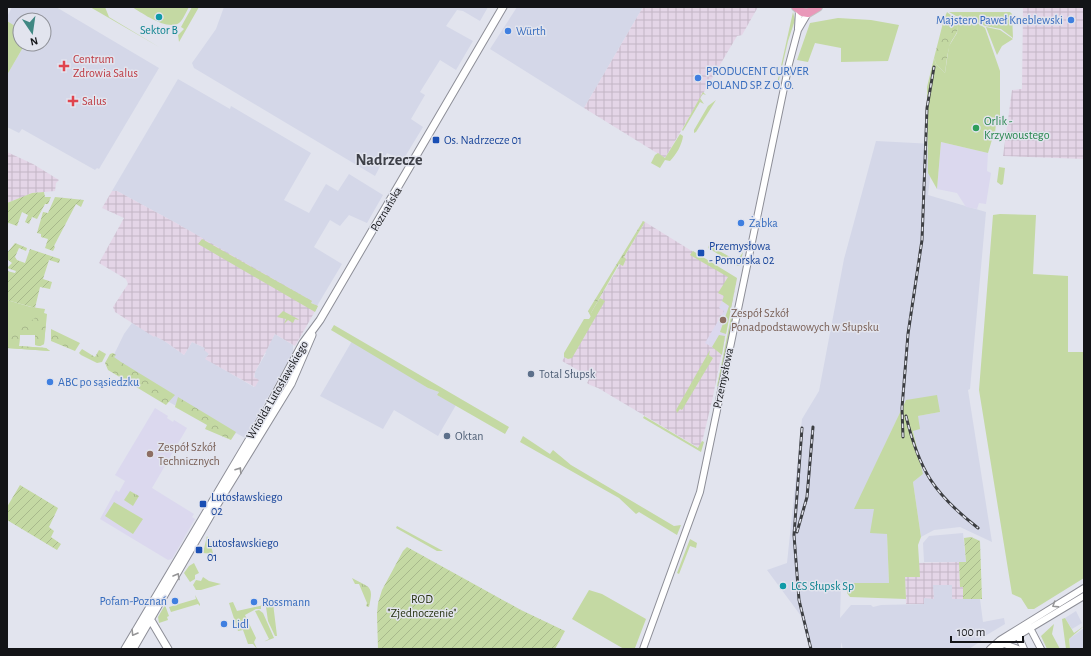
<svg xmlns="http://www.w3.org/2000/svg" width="1091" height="656" font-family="'Alegreya Sans',sans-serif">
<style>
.built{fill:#d4d7e8}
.industrial{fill:url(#industrial-grid)}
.education{fill:#dbd8ee}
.grass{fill:#c4d9a3}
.forest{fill:url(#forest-crowns)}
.park{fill:url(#park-tufts)}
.garden{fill:url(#garden-furrows)}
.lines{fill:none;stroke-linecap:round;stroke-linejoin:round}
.tertiary-casing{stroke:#8d8e97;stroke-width:8}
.secondary-casing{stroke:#8d8e97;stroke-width:9}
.primary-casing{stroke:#c2c2c3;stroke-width:10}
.tertiary{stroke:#fff;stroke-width:6}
.secondary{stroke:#fff;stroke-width:7}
.primary{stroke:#e998b9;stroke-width:8}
.rail-casing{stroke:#3c3e42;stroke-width:3}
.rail{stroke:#e2e4ee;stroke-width:1.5;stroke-dasharray:4.5;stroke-linecap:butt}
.oneway{stroke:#959597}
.culture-dot{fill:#0f9aa8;stroke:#e2e4ee;stroke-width:1.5}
.shop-dot{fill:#3f7fe0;stroke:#e2e4ee;stroke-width:1.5}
.health-dot{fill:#e0444e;stroke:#e2e4ee;stroke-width:1.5}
.leisure-dot{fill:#2e9e5b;stroke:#e2e4ee;stroke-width:1.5}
.transit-dot{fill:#1a4fb4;stroke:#e2e4ee;stroke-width:1.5}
.education-dot{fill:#8d6e63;stroke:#e2e4ee;stroke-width:1.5}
.service-dot{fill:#5c6f8a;stroke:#e2e4ee;stroke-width:1.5}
.labels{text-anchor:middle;stroke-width:3;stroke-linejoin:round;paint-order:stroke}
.shop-label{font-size:12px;fill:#366cbe;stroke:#e2e4ee;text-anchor:start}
.culture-label{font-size:12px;fill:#0d838f;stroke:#e2e4ee}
.health-label{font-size:12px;fill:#be3a42;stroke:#e2e4ee;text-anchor:start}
.leisure-label{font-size:12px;fill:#27864d;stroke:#e2e4ee;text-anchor:start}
.transit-label{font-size:12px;fill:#164399;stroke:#e2e4ee;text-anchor:start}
.street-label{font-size:12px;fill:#131417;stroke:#e2e4ee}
.education-label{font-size:12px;fill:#785e54;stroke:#e2e4ee;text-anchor:start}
.service-label{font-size:12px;fill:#4e5e75;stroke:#e2e4ee;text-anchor:start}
.park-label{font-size:12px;fill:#273311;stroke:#e2e4ee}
.district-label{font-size:16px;font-weight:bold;fill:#3e4048;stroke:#e2e4ee}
</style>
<defs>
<pattern id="industrial-grid" width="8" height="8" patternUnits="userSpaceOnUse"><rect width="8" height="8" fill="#e4d5e7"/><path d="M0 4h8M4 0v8" fill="none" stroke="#c3b6c5"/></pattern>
<pattern id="forest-crowns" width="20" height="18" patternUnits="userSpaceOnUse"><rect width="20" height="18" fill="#c4d9a3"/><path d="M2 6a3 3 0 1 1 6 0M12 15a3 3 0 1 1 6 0" fill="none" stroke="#a8b98c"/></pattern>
<pattern id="park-tufts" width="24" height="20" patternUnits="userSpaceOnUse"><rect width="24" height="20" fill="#c4d9a3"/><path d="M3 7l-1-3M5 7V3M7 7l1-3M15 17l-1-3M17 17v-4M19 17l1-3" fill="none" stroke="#a8b98c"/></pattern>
<pattern id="garden-furrows" width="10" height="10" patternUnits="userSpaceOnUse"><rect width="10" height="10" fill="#c4d9a3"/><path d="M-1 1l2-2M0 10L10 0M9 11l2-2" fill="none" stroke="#a8b98c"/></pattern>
</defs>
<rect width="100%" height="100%" fill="#e2e4ee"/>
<path class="built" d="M12,7h44l103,61 -60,101 -2,-1 -2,2 -73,-41 -3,4 -12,-6v-52l18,-31h19v-24h-24v9l-13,-8v-4z
M224,7h264l-8,14 -17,-10 -6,-1 -11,16 27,15 -17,29 -16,-10 -20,32 5,3 -14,24 12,8 -20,33 -16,-7 -12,23 -181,-108 -2,-5 24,-34z
M517,7h126l-59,101 -94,-59z
M178,79l52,30 1,-3 80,47 -27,47 25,13 17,-29 12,7 11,-17 34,21 -16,28 -18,-8 -9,11 -10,-6 -16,27 28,17 -25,42 -141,-83 -59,-32h-5z
M876,141l58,3 -6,51 58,17 -16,177 -2,1 24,152 -32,-15 -26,3 -13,7 -8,-55 10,-8 -10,-44 5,-14 22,-4 -34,-12 -51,109h19l13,25 2,49 -48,1 -1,34 11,-13h20l2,2 8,-2 43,-1v-6l9,-13h19v14h28l3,23 21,-4 1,6 -25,15 1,2 -12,8h-126l-2,-7v7h-31l-9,-33 -34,-46 20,-7 15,-144 17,-28 25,-132z
M132,323l34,19 18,13 8,-13 13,6 4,5 -3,6 48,28 1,-15 11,-19 -2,-1 11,-18 18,11v7l-48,86 -9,-5 -4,5 -124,-71 16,-33z
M352,341l46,27 30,20 11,4 -2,3 19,10 -18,31 -44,-26 -11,19 -63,-33z
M963,533l3,29h-42l-1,-19 6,-7z
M1076,611l6,12 -10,6 -7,-11z
M1084,628v21h-14l-1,-10z"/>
<path class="industrial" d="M643,7h115l-16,28 -5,1 -72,122 -81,-50z
M1023,7h61v152l-81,-3 9,-66 10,-1z
M7,152l26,12 26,16 -3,3 -1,8 -23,2 -25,10z
M112,191h5l59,32 136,78 -1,2 7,3 -23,40 -20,-12 -20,38 -1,5 5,3 -4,7 -50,-28 4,-5 -5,-4 1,-2 -13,-6 -8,13 -18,-13 -11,-6 -1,1 -39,-25 -2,-5 15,-23 -2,-5 -27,-16 25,-45 -22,-10z
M645,222l92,57 -25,122 -9,37 -4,10 -101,-60 -8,-3 -3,-2 3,-6 -28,-16 31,-47 -2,-1z
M959,562l1,25h3v12h-11v-14h-19l1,14 -10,-1v6h-18l-1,-27h14l-1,-14z"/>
<path class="education" d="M941,142l47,11 -1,18 4,2 -5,31 -7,-1 -2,6 -11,-2 -9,-14 -20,-4z
M724,296l8,5 -10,52 -17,-10 19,-32 -5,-3z
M155,408l13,8 -1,2 6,4 1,-2 13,8 -35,60 42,26 -2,3 3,2 -23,40 -4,1 -68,-41 16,-29 3,2 6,-11 -10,-6z"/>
<path class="grass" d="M90,7h15l4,10 50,30z
M132,7h57c-3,5 -6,13 -10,16 -12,8 -37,-10 -47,-16z
M192,7h7l-20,35 -1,-7 6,-6 -3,-2z
M793,12l2,8 -7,21 -10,43h-1z
M947,12l5,4 24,6 9,6 15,43v54l-4,-1 -1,9h-1l-6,20 -47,-11 -4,47 -9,-16 -1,-86 7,-29 2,6 9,9 4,-27 8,-13 1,-7 -5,-7h-9z
M949,12h61l2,2 1,24 -12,-9 -16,-3 -13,-7 -16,-3z
M838,18l33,2 28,5 -11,36 -47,1v-14l-26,-5 -7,19 -11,-2 13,-37z
M7,21l13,8v15h5l-18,31z
M986,27l14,3 13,9 -11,7 -5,9z
M703,92l3,3 -3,-1 -3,4 4,6 -4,-2 -17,29 -1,-1z
M716,100l-20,32 -2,1v-3l14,-24z
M680,134l3,2c-1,9 -7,19 -13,25l-5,-1 -5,8 -9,-5 4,-8 3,-2 7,5z
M999,167l6,1 -2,16 -2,1 -4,-3z
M1000,214l36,1 -3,59 35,2v76h16v226l-50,31h-6l-7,-11 -9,-4 -33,-204 14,-175z
M202,239l110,62 -1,2 7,3 -3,6 -117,-68z
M709,245l28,16 6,-9 -3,13 -2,1 -30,-18z
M693,251l44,27 -11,56 -6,-2 9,-26 -7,-5 2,-5 -6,-3 10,-16 -38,-22z
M600,298l5,3 -33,57 -4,1 -4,-2v-4l20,-34h5l2,-3v-3z
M7,300l24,7 14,2 -1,4 3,1 -3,30 -4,2 -5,-1v-10h-15l-1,11 27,2 4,3 -43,-3z
M283,311l15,8 1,1 -4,-1 -2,4 -5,-3 -4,4 2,-5 -9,-2z
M731,317h2l-14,70 -2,-1z
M334,325l175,102 -4,7 -68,-39 2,-3 -11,-4 -97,-58z
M719,335l6,1 -3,19 -10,-8z
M710,350l-1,5 4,3 -31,52 -2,-1 -3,4 -1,-3z
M937,395l3,17 -22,4 2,13 -7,2 10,43 -10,8 8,55 -3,8 2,32h-15l1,22 -56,-2 -3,-4v-10h42l-2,-49 -17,-1 4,-24h-20l52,-109z
M644,416l54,32 4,-7 2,1 -3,10 -58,-34z
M523,436l27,18 3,-4 18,15 103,61 7,-1 -4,10 -38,-23 -3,2 -17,-16 -99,-56z
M114,502l29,17 -10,15 -28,-18z
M397,526l46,25h-6l-41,-23z
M207,536l4,8 2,10 -10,-1z
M690,539l7,4 -1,5 -6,-2 -11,28 -2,-1z
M194,563l5,10 -4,2v4l-5,3 -6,-9 5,-7z
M203,577l6,4 12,3 -20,6h-5l-3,-5 3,-5 5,1z
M589,590l13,4 44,25 -11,29 -11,1 -52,-30z
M195,595l5,9v2l-2,-2 -27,8 -2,-5 27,-8z
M233,602l4,9 36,-8 4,33h-2l-7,-15 -2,-14 -5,-1v3h-5l-11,6 11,23 -2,4 3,7 -4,-5h-5l-5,-14 -5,1 -9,-28z
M165,605l4,11 -2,1 1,3 -9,3 -1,-6z
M259,610l4,3 11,25 -11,4 6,-3 -14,-28z
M1065,618l9,15 10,-7 -15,13 1,10h-4l-4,-30z
M1054,624l-2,10 8,15h-13l-6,-13z"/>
<path class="forest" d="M948,18l9,3c4,13 -6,16 -8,27 -2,7 -3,18 -4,25l-9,-9 -2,-6 10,-39z
M643,221l2,1 -21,35 2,2 -3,7 -4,-2 -28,49 2,1 -2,3 -3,-6z
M36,317l10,4 -2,23 -4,2 -5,-1v-10h-15l-1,11 27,2 4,3 -43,-3v-11l5,-6 5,-5 9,-1z
M51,329l29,14 -5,8 -24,-10z
M82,349l13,8 4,-7 7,4 -4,8 -5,1 -16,-8 -2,-2z
M113,353l3,2 -2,2 7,5 54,33 -9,10 -58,-35 -3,-7 5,-9z
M178,397l58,35 -5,8 -26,-11 2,-4 -32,-18z"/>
<path class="park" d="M130,491l9,5 -6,10 -9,-6z
M352,578c18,10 22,7 17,29l-3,-1 1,-3 -8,-19h-4z"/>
<path class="garden" d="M44,192l1,5h6l-3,7h-3l-8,15 -5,-2 -3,7 -4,-2 3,-7 -6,-3 -5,14 -8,-3 -2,1v-21l25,-10z
M55,197l29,3 -3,7 -5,-3 -22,42 1,1 -2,4 -8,-3 3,-9 -7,-2v-3l-4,-1 6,-21 5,1z
M15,243l12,5 -1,3 -7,-3 -4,9 2,3 8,3 5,-14 30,10 -1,4 -10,-3 -6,19 9,3 -2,7 -10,-2 -5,21 -28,-8v-29l8,2 1,-2 -9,-3 5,-5 -5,-4v-6z
M20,485l38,23 -9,19 5,4 -3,6 10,7 -4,6 -50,-30v-13z
M971,537l9,4 2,58h-19v-12h-3l-1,-25h7l-2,-24z
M407,547l114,63 44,21 -10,18h-177l-1,-35 1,-11 4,-13 21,-39z"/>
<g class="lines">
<defs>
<path id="tertiary" d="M798,28l1,-17
M1029,626l12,23
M1017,633l7,16
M1004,644l14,5
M643,649l57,-157 89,-428 9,-34 10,-17
M990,649l10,-9 84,-52
M993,649l11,-5 80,-48"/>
<path id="secondary" d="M147,620l5,2 16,27
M125,649l143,-241 35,-65 17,-23 183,-313
M133,649l77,-133 81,-132 21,-49"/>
<path id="primary" d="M796,7l6,5 6,1 10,-6"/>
</defs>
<use href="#tertiary" class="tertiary-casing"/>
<use href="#secondary" class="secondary-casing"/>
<use href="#primary" class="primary-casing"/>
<use href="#tertiary" class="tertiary"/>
<use href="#secondary" class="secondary"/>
<use href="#primary" class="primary"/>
<defs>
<path id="rail" d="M906,416c13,54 28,78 72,112
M802,428l-8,107 5,65 12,49
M903,437l-1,-29 6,-74 14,-94 5,-132 7,-41
M797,532l10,-35 6,-70"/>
</defs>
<use href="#rail" class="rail-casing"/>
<use href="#rail" class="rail"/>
</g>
<defs><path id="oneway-chevron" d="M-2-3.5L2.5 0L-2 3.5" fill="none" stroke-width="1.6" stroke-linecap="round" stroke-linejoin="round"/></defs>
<g class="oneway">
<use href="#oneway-chevron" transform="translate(239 470) rotate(-57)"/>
<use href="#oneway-chevron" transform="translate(177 576) rotate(-59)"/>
<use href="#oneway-chevron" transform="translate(1055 605) rotate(148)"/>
<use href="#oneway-chevron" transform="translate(134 633) rotate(121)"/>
</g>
<g class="culture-dot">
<circle cx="159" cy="17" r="4"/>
<circle cx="783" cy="586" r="4"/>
</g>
<g class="shop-dot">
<circle cx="1071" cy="20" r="4"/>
<circle cx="508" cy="31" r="4"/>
<circle cx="698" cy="78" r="4"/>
<circle cx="741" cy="223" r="4"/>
<circle cx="50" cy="382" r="4"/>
<circle cx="175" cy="601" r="4"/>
<circle cx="254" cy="602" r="4"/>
<circle cx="224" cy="624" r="4"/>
</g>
<g class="health-dot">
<path d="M62 60h4v4h4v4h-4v4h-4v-4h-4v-4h4z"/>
<path d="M71 95h4v4h4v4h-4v4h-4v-4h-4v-4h4z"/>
</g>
<circle class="leisure-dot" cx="976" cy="128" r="4"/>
<g class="transit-dot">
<rect x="432" y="136" width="8" height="8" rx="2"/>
<rect x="697" y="249" width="8" height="8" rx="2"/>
<rect x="199" y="500" width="8" height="8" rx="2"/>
<rect x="195" y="546" width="8" height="8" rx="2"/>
</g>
<g class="education-dot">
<circle cx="723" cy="320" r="4"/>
<circle cx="150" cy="454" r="4"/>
</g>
<g class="service-dot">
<circle cx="531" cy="374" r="4"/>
<circle cx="447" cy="436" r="4"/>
</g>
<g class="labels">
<g class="shop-label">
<text x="1063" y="24" text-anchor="end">Majstero Paweł Kneblewski</text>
<text x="516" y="35">Würth</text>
<text x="706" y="75">PRODUCENT CURVER<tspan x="706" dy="14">POLAND SP. Z O. O.</tspan></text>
<text x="749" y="227">Żabka</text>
<text x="58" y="386">ABC po sąsiedzku</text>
<text x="167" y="605" text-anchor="end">Pofam-Poznań</text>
<text x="262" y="606">Rossmann</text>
<text x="232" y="628">Lidl</text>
</g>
<g class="culture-label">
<text x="159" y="34">Sektor B</text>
<text x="791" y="590" text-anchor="start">LCS Słupsk Sp</text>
</g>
<g class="health-label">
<text x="73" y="63">Centrum<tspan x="73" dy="14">Zdrowia Salus</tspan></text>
<text x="82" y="105">Salus</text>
</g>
<g class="leisure-label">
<text x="984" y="125">Orlik -<tspan x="984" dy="14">Krzywoustego</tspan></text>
</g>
<g class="transit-label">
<text x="444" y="144">Os. Nadrzecze 01</text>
<text x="709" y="250">Przemysłowa<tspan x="709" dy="14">- Pomorska 02</tspan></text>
<text x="211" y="501">Lutosławskiego<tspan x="211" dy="14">02</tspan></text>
<text x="207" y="547">Lutosławskiego<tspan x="207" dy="14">01</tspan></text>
</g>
<g class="street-label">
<text transform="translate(386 209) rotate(-59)" y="4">Poznańska</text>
<text transform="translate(723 378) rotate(-78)" y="4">Przemysłowa</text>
<text transform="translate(277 390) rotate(-60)" y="4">Witolda Lutosławskiego</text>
</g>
<g class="education-label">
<text x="731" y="317">Zespół Szkół<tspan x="731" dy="14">Ponadpodstawowych w Słupsku</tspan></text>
<text x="158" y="451">Zespół Szkół<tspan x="158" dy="14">Technicznych</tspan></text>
</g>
<g class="service-label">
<text x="539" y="378">Total Słupsk</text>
<text x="455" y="440">Oktan</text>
</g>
<g class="park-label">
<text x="422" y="603">ROD<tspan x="422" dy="14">"Zjednoczenie"</tspan></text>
</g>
<g class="district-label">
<text x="389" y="165">Nadrzecze</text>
</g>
</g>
<rect width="1091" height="656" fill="none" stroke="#131417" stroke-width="16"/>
<g transform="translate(32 32) rotate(167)"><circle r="19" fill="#e2e4ee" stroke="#8f9198"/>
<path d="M0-3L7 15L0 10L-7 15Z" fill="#408883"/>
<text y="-6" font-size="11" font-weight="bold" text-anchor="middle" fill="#131417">N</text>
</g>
<path d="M951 636v6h72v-6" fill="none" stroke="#131417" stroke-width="2"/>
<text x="957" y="636" font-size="12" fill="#131417" stroke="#e2e4ee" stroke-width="3" paint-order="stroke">100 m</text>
</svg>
